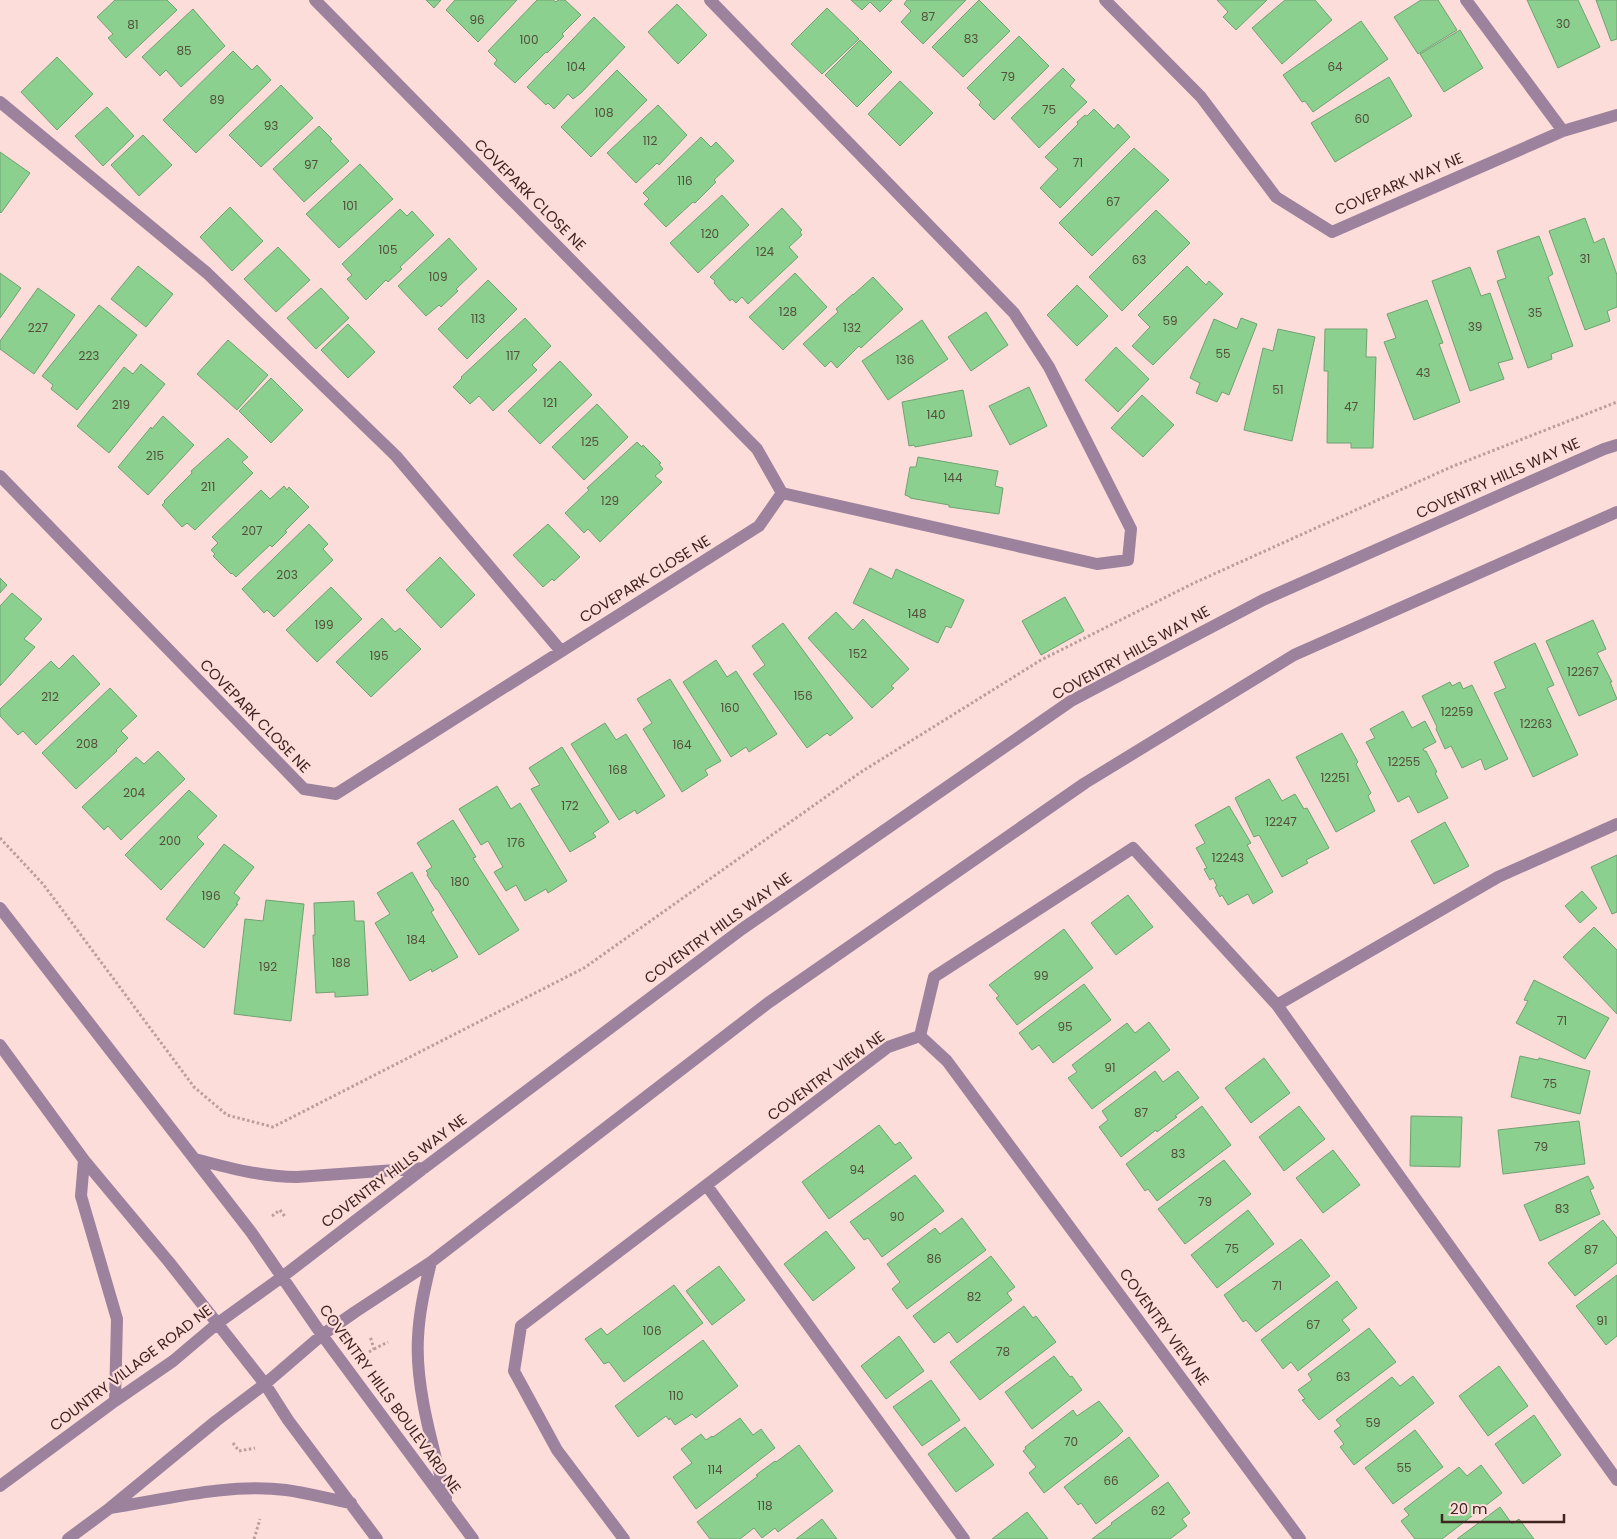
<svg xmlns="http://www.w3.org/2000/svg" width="1617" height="1539" font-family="Poppins,sans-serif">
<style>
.building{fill:#8bd08e;stroke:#70a172}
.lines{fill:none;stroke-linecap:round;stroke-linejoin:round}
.path{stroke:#bb9d9a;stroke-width:3;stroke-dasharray:2.5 2.5;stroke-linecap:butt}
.minor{stroke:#9d829e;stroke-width:12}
.labels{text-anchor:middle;stroke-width:4.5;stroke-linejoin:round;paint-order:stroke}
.number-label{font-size:12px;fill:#534f3c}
.street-label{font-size:15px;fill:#402421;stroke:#fcddda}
</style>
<rect width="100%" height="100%" fill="#fcddda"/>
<path class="building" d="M115,0h52l10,10 -51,48 -18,-20 5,-4 -16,-17z
M426,0h15l-7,8z
M455,0h62l-39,42 -32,-32z
M537,0h16l3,2 2,-2h7l16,15 -19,19 2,2 -17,17 -1,-1 -31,31 -21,-19 3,-4 -9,-9z
M851,0h41l-12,12 -10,-10 -8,8z
M907,0h59l-43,44 -22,-22 10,-11 -7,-7z
M979,0l31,31 -47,46 -31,-30z
M1217,0h50l-31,30 -13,-13 5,-5z
M1285,0h30l17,20 -50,44 -30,-36z
M1421,0h17l19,30 -39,24 -24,-37z
M1527,0h51l22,47 -42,21z
M1596,0h21v39l-6,2z
M677,4l30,31 -29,29 -30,-32z
M827,8l32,31 -37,35 -31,-30z
M193,9l32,37 -44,41 -15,-17 -6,6 -18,-19z
M594,17l31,30 -44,46 -8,6 -5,-5 -14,15 -6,-6 -2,2 -19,-18z
M1361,21l27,38 -75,53 -8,-11 -3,1 -19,-27z
M1460,30l23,38 -39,24 -24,-38z
M1019,36l30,30 -55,54 -15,-15 2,-3 -14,-14z
M860,40l32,32 -35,35 -32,-32z
M233,51l19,19 5,-5 14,15 -75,73 -33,-33z
M57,57l36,37 -36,36 -36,-38z
M1063,68l12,12 -5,6 17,16 -48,46 -28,-30z
M617,70l30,30 -56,57 -30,-30z
M1389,77l23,39 -77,46 -24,-39z
M900,81l33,32 -33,33 -32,-32z
M281,85l32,33 -52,49 -32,-32z
M658,105l29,30 -28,30 -2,-2 -21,20 -29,-30z
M107,107l27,29 -31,30 -28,-30z
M1094,109l20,20 4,-5 12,13 -70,71 -20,-20 18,-19 -13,-12 33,-33 -1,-2 8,-7 2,1z
M319,126l13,13 -2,2 19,20 -45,41 -31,-33z
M143,135l29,30 -33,31 -28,-31z
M701,137l10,10 5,-5 18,19 -20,19 2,2 -21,21 -2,-1 -27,25 -22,-23 5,-5 -6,-6z
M1134,148l35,32 -77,76 -33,-33z
M0,152l30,21 -29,40 -1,-1z
M360,164l33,35 -54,49 -33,-34z
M722,195l27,30 -51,48 -28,-30z
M230,207l33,34 -31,30 -32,-34z
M782,208l20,22 -2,2 2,3 -13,12 9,10 -50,47 -6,-7 -6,6 -4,-4 -2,2 -16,-18 1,-2 -5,-4z
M400,209l7,7 5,-5 22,24 -34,32 2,2 -14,13 -2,-2 -20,20 -19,-21 5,-4 -10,-11z
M1156,210l34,33 -68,68 -33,-34z
M1585,218l9,25 10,-5 13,37v32l-10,4 3,10 -25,9 -36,-99z
M1539,236l14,38 -5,3 25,69 -22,8 1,5 -24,9 -31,-87 9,-3 -9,-27z
M449,238l28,31 -21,20 2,2 -17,16 -2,-2 -13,11 -28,-30z
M278,247l32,33 -34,32 -32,-33z
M138,266l35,28 -27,33 -35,-28z
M1187,266l19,19 3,-4 14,13 -70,71 -21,-19 18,-19 -12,-12z
M1470,267l11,29 9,-3 23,66 -15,4 6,16 -34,12 -38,-110z
M0,273l21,15 -21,30z
M795,273l32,34 -44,43 -34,-33z
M873,277l30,32 -42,39 -2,-2 -22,22 -6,-7 -6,6 -22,-23 35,-32 -2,-3 17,-15v1z
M488,280l29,29 -50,50 -29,-30z
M1077,285l31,31 -31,30 -30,-31z
M38,288l37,27 -41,59 -34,-25v-8z
M321,288l28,30 -33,31 -29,-31z
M1427,300l16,43 -4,1 21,58 -46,18 -30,-78 12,-4 -9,-24z
M99,305l38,30 -60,75 -26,-21 2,-4 -11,-9z
M986,312l22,33 -37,26 -23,-34z
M525,318l26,28 -19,19 5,5 -44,41 -14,-15 -9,8 -17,-17 9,-9 -1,-1z
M1241,318l16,6 -28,71 -7,-3 -5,10 -21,-9 4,-10 -10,-5 24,-59 23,10z
M922,320l26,39 -60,41 -26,-39z
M348,324l27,28 -27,26 -27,-28z
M1278,329l37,8 -23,104 -48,-11 19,-82 10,3z
M1325,329h42l-1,28h10l-3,91h-22v-5h-24l1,-72h-4z
M228,340l40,35 -31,35 -40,-36z
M1116,347l33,32 -31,33 -33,-32z
M560,361l32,34 -52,49 -32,-33z
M141,364l24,20 -56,69 -32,-27 47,-59 9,7z
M271,378l32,32 -32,33 -32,-32z
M1029,387l18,39 -37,19 -21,-39z
M963,390l9,46 -57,11 -1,-2 -5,1 -7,-44z
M1142,395l32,30 -31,32 -32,-29z
M597,404l31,33 -44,43 -32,-33z
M163,416l31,29 -46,50 -30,-28 33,-40 1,2z
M228,438l20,19 -6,5 11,11 -58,57 -8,-7 -5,4 -20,-22 3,-3 -1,-1 28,-28 -1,-2z
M637,442l5,5 1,-2 18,18 -2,1 4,5 -8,7 7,6 -62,60 -12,-13 -4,4 -19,-20 24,-23 -2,-2z
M918,457l80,14 -3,15 8,2 -4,26 -50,-7v-2l-39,-7v-1l-5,-2 5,-28h6z
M284,486l3,4 2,-3 20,20 -24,24 2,1 -15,15 -2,-2 -34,32 -4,-4 -1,1 -18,-18 2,-2 -4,-4 7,-7 -6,-6 49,-47 9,9z
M309,524l19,20 -5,5 10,11 -59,57 -7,-7 -3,3 -22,-24z
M548,524l32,33 -26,24 -2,-2 -9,8 -30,-32z
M440,557l35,38 -34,33 -35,-38z
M870,568l22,11 4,-10 68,31 -13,28 -5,-2 -8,17 -85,-40z
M0,578l7,7 -7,8z
M331,587l31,32 -45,43 -31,-32z
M12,593l30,26 -18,20 11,8 -35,39v-80z
M1065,597l19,34 -43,24 -19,-34z
M836,612l17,18 10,-11 46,50 -18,17 3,2 -22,20 -64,-70z
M382,618l13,14 5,-4 21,21 -50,48 -35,-35z
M1593,620l13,29 -9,4 15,29h-2l7,17 -38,17 -33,-75z
M783,623l70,95 -23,18 -3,-3 -20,15 -54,-74 12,-9 -13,-19z
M1535,643l19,42 -7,3 31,67 -45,22 -39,-84 12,-5 -12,-26z
M73,655l27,29 -64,61 -13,-14 -5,4 -18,-19v-7l51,-48 8,8z
M716,660l11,17 9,-6 41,63 -28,18 -3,-5 -15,10 -48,-75z
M670,679l51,82 -16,9 3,5 -26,17 -39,-63 9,-6 -15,-24z
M1450,682l2,4 8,-4 3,7 9,-4 36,74 -23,11 -4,-11 -19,9 -11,-22 -6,3 -9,-20 1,-2 -15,-31z
M110,688l27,28 -16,15 7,7 -12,12 1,1 -41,38 -34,-36z
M1403,711l9,17 13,-7 11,21 -13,7 1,2h2l11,21 -2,1 13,25 -30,15 -9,-17 -11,6 -32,-60 9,-4 -5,-9z
M605,723l11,17 10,-6 39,62 -28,18 -2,-4 -16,10 -48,-76z
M1342,733l16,29 -2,2 15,29 -3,3 7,15 -39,21 -40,-75z
M562,747l47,75 -16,11 3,4 -26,15 -39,-63 9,-4 -11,-17z
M158,751l27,28 -64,61 -13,-14 -4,4 -22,-23 54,-50 8,7z
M1269,779l13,22 13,-7 9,15 3,-1 22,40 -23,12 2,3 -26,14 -23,-42 -5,2 -19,-39z
M497,786l14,23 9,-6 47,78 -19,12 -2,-4 -21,12 -9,-16 -10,6 -12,-19 9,-5 -15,-26 -7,4 -22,-36z
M189,790l28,26 -20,21 7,7 -43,46 -36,-35z
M1229,806l22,37 -4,2 26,47 -20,12 -5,-10 -20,11 -6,-10 -2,2 -5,-10 2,-1 -4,-8 -3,2 -6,-11 3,-1 -11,-20 9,-5 -10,-18z
M453,820l23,37 -3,1 46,72 -40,25 -42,-66h-1l-9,-14 1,-2 -2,-2 6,-4 -15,-24z
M1445,822l24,44 -35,18 -23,-43z
M224,844l30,23 -20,26 6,5 -4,6h2l-34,44 -38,-29z
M1617,855v57l-5,2 -21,-47z
M412,872l22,38 -3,2 27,45 -26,15 -1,-3 -21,12 -35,-58 15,-9 -13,-21z
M1582,891l15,17 -17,15 -15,-17z
M1128,895l25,32 -37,28 -25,-32z
M266,900l38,4 -13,117 -57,-7 11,-95 18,2z
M354,901l1,20h9l4,74 -33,2v-5l-19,1 -3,-58h2l-1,-32z
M1594,927l23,23v64l-54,-57z
M1064,929l29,39 -76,57 -21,-27 3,-2 -10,-11z
M1534,980l75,38 -24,41 -69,-36 12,-22 -4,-1z
M1084,984l27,36 -58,43 -14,-18 -7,5 -13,-17z
M1149,1022l21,28 -78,59 -24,-31 9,-6 -5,-7 55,-42 8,10z
M1520,1056l18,4 1,-2 51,13 -10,43 -69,-17z
M1264,1058l26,35 -39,30 -26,-35z
M1155,1071l8,11 15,-11 21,27 -24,18 2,1 -20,15 -1,-2 -35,27 -22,-30 9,-7 -6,-9z
M1202,1106l29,39 -74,56 -9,-12 -3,2 -19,-27z
M1299,1106l26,33 -41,32 -25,-34z
M1411,1116l51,1 -2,50 -50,-1z
M1579,1121l6,43 -82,10 -5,-44z
M879,1125l16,20 5,-3 12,16 -83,61 -27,-37z
M1333,1150l27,35 -37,28 -27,-35z
M1224,1160l27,34 -66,50 -27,-35z
M915,1175l29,36 -62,46 -14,-19 -4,2 -14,-18z
M1588,1176l6,12 -4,2 10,24 -60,27 -16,-36z
M1248,1210l26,34 -57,44 -26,-33z
M962,1218l24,32 -79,59 -15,-20 8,-7 -13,-18 48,-36 5,6z
M1603,1220l14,18v25l-42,33 -27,-33z
M826,1231l29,37 -42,33 -29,-37z
M1301,1239l29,37 -74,56 -10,-12 -3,2 -19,-27z
M991,1256l24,31 -8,6 5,7 -55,43 -8,-11 -15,11 -21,-27z
M719,1266l26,34 -33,25 -26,-34z
M1617,1275v61l-11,9 -30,-39z
M1337,1281l20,27 -15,12 8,10 -52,41 -7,-9 -8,7 -22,-29z
M674,1285l29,38 -79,59 -15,-20 -5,2 -19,-25 16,-11 6,7z
M1024,1306l9,12 3,-2 20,26 -76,58 -30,-38z
M1369,1328l27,34 -77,58 -17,-20 3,-1 -7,-9 14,-10 -4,-6z
M899,1336l25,35 -38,28 -25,-33z
M703,1340l35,46 -42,32 -4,-4 -17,11 -5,-7 -1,2 -3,-4 -28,21 -23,-31z
M1054,1356l16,21 2,-1 10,14 -50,39 -27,-37z
M1499,1366l29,40 -40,30 -29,-40z
M1413,1376l21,27 -80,62 -14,-18 4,-3 -10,-13 7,-5 -5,-6 56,-43 8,9z
M931,1380l29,40 -38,26 -29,-39z
M1099,1401l24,30 -5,5 -74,57 -15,-20 7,-6 -13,-16 3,-2 -1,-2 48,-37 4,6z
M1534,1415l27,40 -38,29 -28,-40z
M740,1418l13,17 8,-6 14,19 -79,61 -23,-32 19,-14 -11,-14 20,-15 5,6 6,-4 1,1z
M965,1427l29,38 -38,27 -28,-38z
M1415,1430l28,37 -50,37 -28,-36z
M1129,1437l30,39 -63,48 -15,-21 -3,2 -14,-18z
M799,1445l34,46 -55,41 -3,-4 -13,10 -8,-10 -14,11h-30l-13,-17 61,-46 -2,-1 19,-14 1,1z
M1481,1465l21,28 -60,46h-27l-14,-18 8,-6 -5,-6 55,-42 8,9z
M1168,1482l22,31 -8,6 5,7 -17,13h-78l20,-15 -1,-1z
M1500,1507l12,17 7,-5 15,20h-77z
M1027,1512l21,27h-56z
M822,1519l15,20h-41z"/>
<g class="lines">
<path class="path" d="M0,838l43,46 151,203 33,28 46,12 311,-159 277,-196 180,-112 153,-77 257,-116 166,-65
M272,1216l8,-6 6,8
M374,1349l14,-7
M369,1352l5,-3 -4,-13
M233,1443l6,8 16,-3
M254,1539l6,-20"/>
<path class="minor" d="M315,0l442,449 25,44
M710,0l304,313 35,54 82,162 -3,31 -31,4 -315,-71
M1105,0l96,97 75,100 56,35 231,-101 54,-16
M1466,0l97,131
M0,102l207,171 189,183 165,195
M0,476l304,313 32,5 423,-268 23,-33
M0,908l251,324 71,103 151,204
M1277,1005l221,-128 119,-53
M920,1036l14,-59 199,-129 144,157 340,475
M0,1045l84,115 85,102 96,122 23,36 89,119
M195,1159c34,9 67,18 102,18l127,-9
M84,1160l-3,36 36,123 -2,82
M707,1186l257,353
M431,1262c-6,25 -12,50 -13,76 -3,51 16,111 28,160
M0,1486l115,-85 58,-40 45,-38 64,-46 142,-109 318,-239 329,-228 192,-101 341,-151 13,-4
M110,1508c58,-9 118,-25 176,-18 22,3 43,9 65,13
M68,1539l42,-31 106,-87 49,-37 57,-49 33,-23 76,-50 337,-259 317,-220 209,-128 323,-143
M624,1539l-67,-89 -43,-79 7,-45 367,-279 32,-11 27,25 353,478"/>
</g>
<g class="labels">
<g class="number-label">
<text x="928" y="21">87</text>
<text x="477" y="24">96</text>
<text x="1563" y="28">30</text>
<text x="133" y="29">81</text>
<text x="971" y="43">83</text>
<text x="529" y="44">100</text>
<text x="184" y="55">85</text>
<text x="576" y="71">104</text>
<text x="1335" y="71">64</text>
<text x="1008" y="81">79</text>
<text x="217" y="104">89</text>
<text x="1049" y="114">75</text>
<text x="604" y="117">108</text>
<text x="1362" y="123">60</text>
<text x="271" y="130">93</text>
<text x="650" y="145">112</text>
<text x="1078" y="167">71</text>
<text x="311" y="169">97</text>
<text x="685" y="185">116</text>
<text x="1113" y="206">67</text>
<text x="350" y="210">101</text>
<text x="710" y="238">120</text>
<text x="388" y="254">105</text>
<text x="765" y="256">124</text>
<text x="1585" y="263">31</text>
<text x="1139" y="264">63</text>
<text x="438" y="281">109</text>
<text x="788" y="316">128</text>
<text x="1535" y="317">35</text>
<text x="478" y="323">113</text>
<text x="1170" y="325">59</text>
<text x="1475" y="331">39</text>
<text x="38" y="332">227</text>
<text x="852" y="332">132</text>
<text x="1223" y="358">55</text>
<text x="89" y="360">223</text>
<text x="513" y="360">117</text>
<text x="905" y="364">136</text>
<text x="1423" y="377">43</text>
<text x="1278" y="394">51</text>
<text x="550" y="407">121</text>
<text x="121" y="409">219</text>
<text x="1351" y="411">47</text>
<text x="936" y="419">140</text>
<text x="590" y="446">125</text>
<text x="155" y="460">215</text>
<text x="953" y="482">144</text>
<text x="208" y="491">211</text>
<text x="610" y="505">129</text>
<text x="252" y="535">207</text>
<text x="287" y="579">203</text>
<text x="917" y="618">148</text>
<text x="324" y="629">199</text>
<text x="858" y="658">152</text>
<text x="379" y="660">195</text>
<text x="1583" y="676">12267</text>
<text x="803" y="700">156</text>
<text x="50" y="701">212</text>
<text x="730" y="712">160</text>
<text x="1457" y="716">12259</text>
<text x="1536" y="728">12263</text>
<text x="87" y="748">208</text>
<text x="682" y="749">164</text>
<text x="1404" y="766">12255</text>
<text x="618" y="774">168</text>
<text x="1335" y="782">12251</text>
<text x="134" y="797">204</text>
<text x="570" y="810">172</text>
<text x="1281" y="826">12247</text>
<text x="170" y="845">200</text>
<text x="516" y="847">176</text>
<text x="1228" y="862">12243</text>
<text x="460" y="886">180</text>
<text x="211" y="900">196</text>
<text x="416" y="944">184</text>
<text x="341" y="967">188</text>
<text x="268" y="971">192</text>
<text x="1041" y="980">99</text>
<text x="1562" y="1025">71</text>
<text x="1065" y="1031">95</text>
<text x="1110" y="1072">91</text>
<text x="1550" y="1088">75</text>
<text x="1141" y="1117">87</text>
<text x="1541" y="1151">79</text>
<text x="1178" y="1158">83</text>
<text x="857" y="1174">94</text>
<text x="1205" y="1206">79</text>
<text x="1562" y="1213">83</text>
<text x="897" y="1221">90</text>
<text x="1232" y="1253">75</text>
<text x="1591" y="1254">87</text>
<text x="934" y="1263">86</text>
<text x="1277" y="1290">71</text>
<text x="974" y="1301">82</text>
<text x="1602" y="1325">91</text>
<text x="1313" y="1329">67</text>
<text x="652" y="1335">106</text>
<text x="1003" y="1356">78</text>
<text x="1343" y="1381">63</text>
<text x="676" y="1400">110</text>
<text x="1373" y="1427">59</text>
<text x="1071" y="1446">70</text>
<text x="1404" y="1472">55</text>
<text x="715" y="1474">114</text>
<text x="1111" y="1485">66</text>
<text x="765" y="1510">118</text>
<text x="1158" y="1515">62</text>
</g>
<g class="street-label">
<text transform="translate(1399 184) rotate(-23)" y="5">COVEPARK WAY NE</text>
<text transform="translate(530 195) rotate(45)" y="5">COVEPARK CLOSE NE</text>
<text transform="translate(1498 478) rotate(-24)" y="5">COVENTRY HILLS WAY NE</text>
<text transform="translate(645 579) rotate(-32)" y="5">COVEPARK CLOSE NE</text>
<text transform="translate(1131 653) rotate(-29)" y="5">COVENTRY HILLS WAY NE</text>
<text transform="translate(255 716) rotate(46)" y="5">COVEPARK CLOSE NE</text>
<text transform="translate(718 928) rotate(-36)" y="5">COVENTRY HILLS WAY NE</text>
<text transform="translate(826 1076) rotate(-36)" y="5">COVENTRY VIEW NE</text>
<text transform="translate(394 1171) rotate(-37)" y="5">COVENTRY HILLS WAY NE</text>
<text transform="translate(1164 1327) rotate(54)" y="5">COVENTRY VIEW NE</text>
<text transform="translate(131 1368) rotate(-37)" y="5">COUNTRY VILLAGE ROAD NE</text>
<text transform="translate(390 1399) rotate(54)" y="5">COVENTRY HILLS BOULEVARD NE</text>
</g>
</g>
<path d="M1442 1514v8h122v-8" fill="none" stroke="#402421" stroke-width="2.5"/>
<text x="1450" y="1514" font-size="15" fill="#402421" stroke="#fcddda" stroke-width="4" paint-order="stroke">20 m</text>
</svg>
